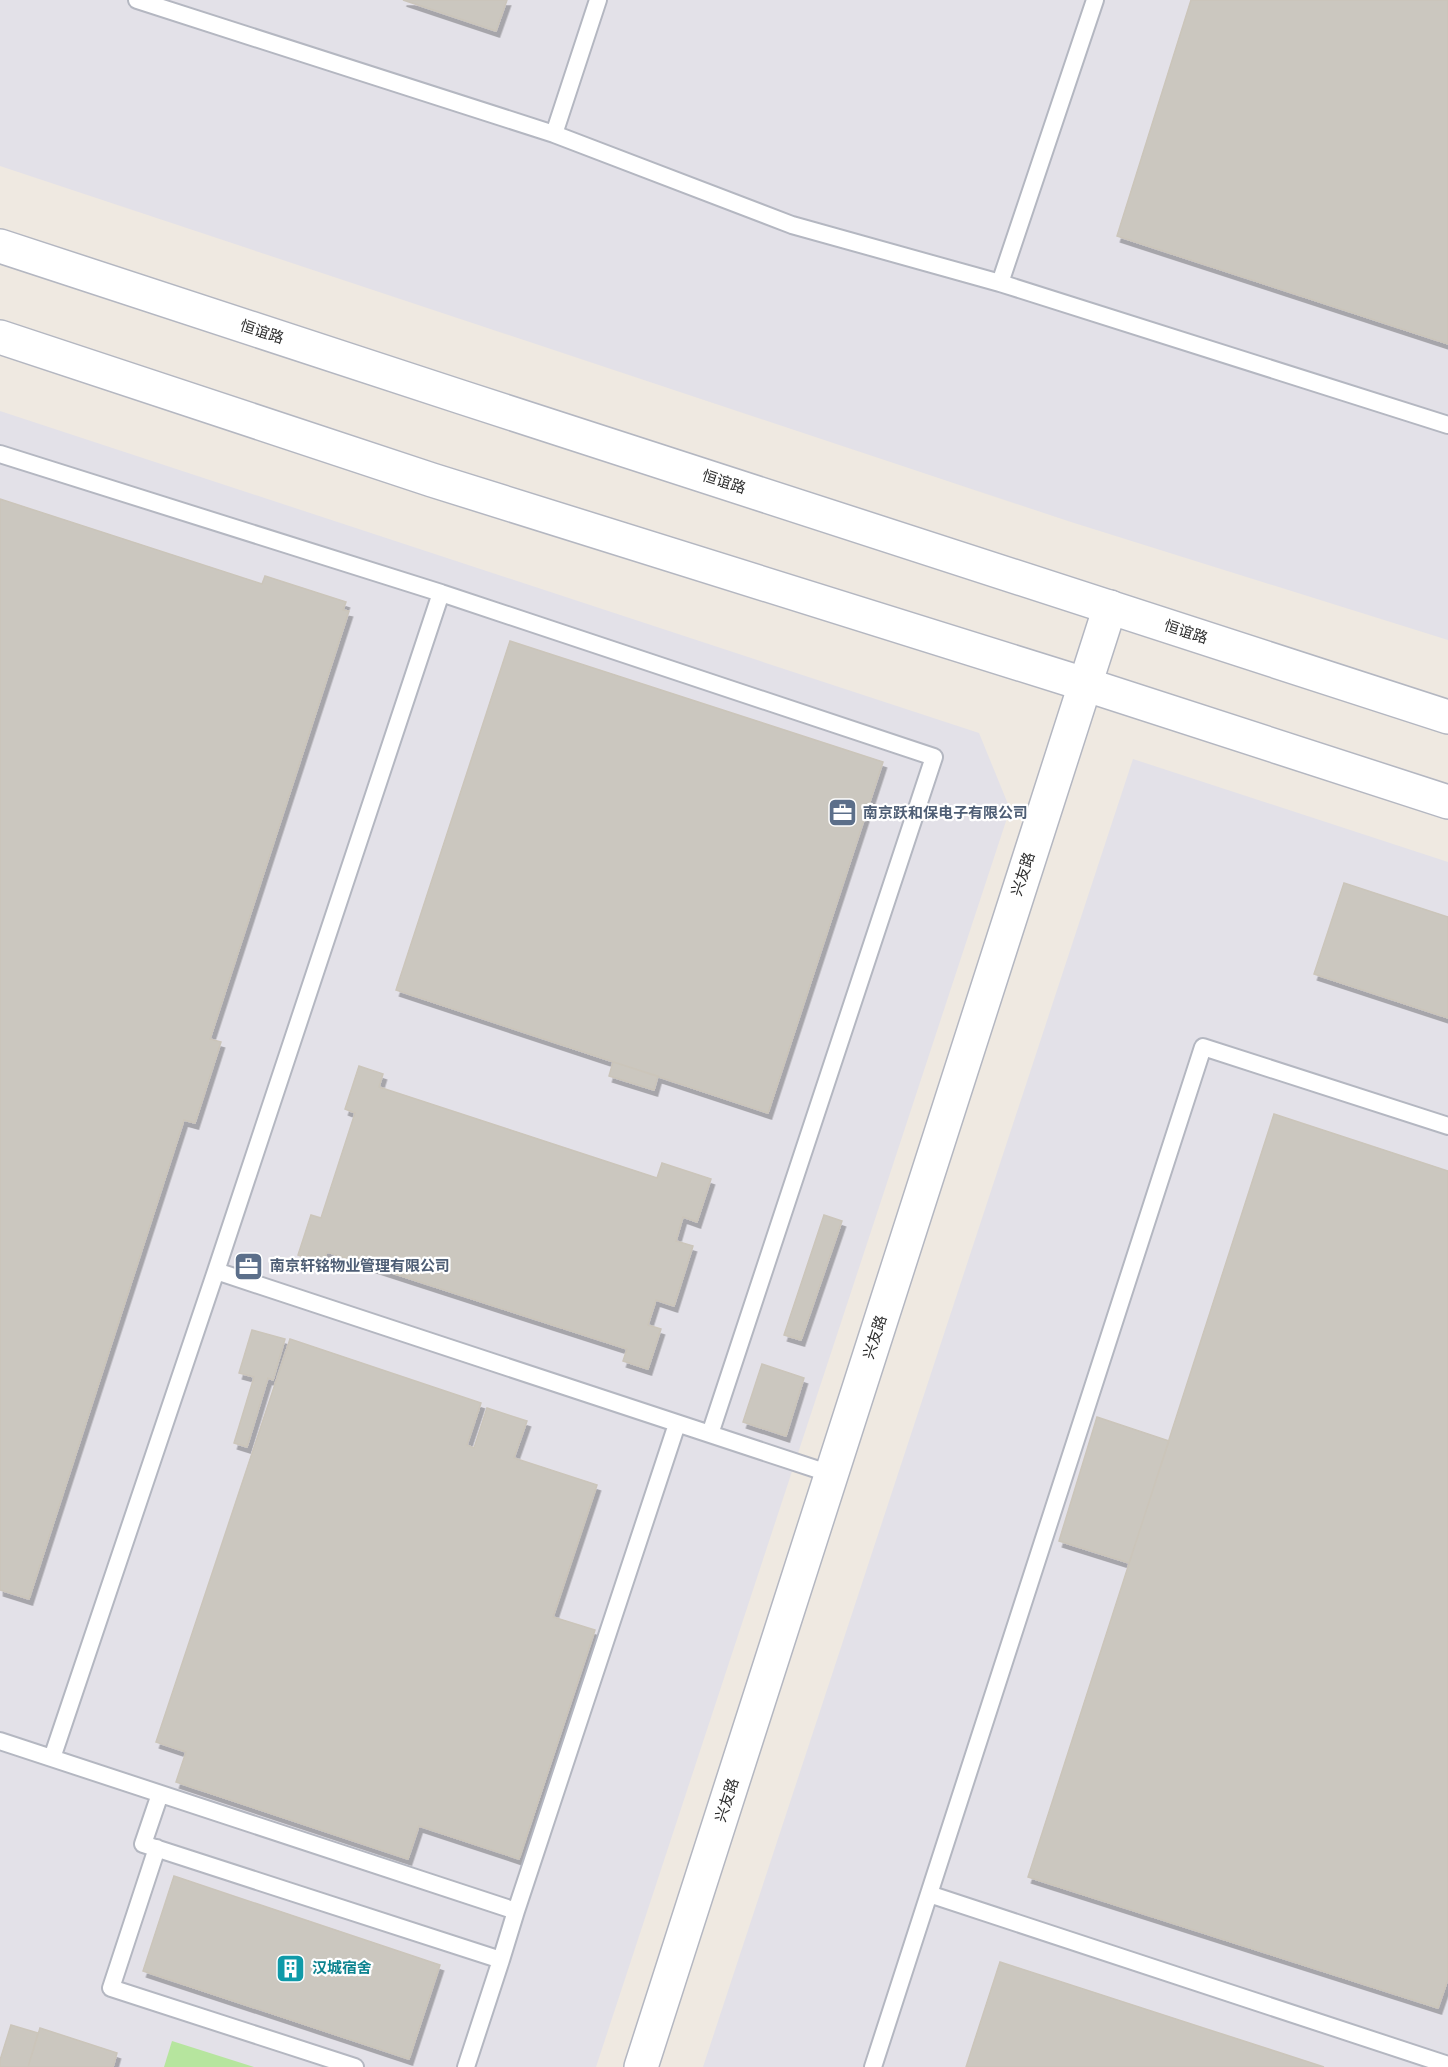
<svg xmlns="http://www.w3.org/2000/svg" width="1448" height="2067" font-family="'Open Sans','Noto Sans SC',sans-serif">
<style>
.industrial{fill:#e3e1e8}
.green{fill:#b6e59e}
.building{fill:#cbc7bf;stroke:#cbc5ba;stroke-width:1.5;filter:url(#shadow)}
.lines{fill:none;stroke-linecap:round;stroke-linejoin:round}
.service-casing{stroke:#b4b7c1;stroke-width:20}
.tertiary-casing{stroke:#b4b7c1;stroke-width:36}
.secondary-casing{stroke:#b4b7c1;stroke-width:36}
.service{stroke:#fff;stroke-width:16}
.tertiary{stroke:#fff;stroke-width:33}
.secondary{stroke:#fff;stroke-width:33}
.labels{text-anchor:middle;stroke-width:4.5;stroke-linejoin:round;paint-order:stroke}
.street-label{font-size:15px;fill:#2e2e2e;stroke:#fff}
.service-label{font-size:15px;font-weight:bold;fill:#4e5e75;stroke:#fff;text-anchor:start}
.culture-label{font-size:15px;font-weight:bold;fill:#0d838f;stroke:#fff;text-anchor:start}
</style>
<defs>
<filter id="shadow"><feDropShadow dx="3.5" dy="6" stdDeviation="0" flood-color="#0004"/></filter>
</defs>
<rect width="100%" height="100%" fill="#efe9e1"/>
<path class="industrial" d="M0,0h1448v640l-377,-118 -1071,-356z
M0,411l979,322 31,76 -414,1258h-596z
M1133,759l315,103v1205h-745z"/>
<path class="green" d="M172,2041l82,26h-90z"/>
<path class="building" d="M403,0h104l-11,31z
M1191,0h257v344l-331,-108z
M0,499l262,85 3,-8 81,26 -3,8 6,1 -139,428 11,3 -26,81 -11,-3 -155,479 -29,-9z
M510,641l373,121 -115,351 -372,-123z
M1344,883l104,34v101l-134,-44z
M613,1062l45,14 -4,14 -45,-14z
M359,1066l24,8 -4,13 278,91 5,-15 49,16 -14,43 -14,-5 -7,24 17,5 -19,60 -18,-6 -8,25 13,4 -13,40 -25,-8 4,-12 -300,-97 -4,12 -25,-9 13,-40 10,3 34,-105 -10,-4z
M1274,1114l174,57v808l-10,29 -410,-131z
M824,1215l18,6 -41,119 -17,-5z
M252,1330l33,9 -12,41 -5,-2 -21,69 -13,-4 20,-66 -15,-4z
M290,1339l191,64 -14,42 7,3 13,-40 40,13 -13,37 83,27 -44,132 42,13 -76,229 -100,-33 -11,33 -232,-77 10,-30 -30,-10z
M762,1364l42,14 -18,58 -43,-14z
M1097,1417l72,24 -40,122 -70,-22z
M174,1876l266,89 -31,94 -266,-88z
M1000,1962l324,105h-358z
M11,2025l27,8 -10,34h-28v-7z
M40,2028l77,25 -4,14h-85z"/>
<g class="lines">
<defs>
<path id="service" d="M137,0l417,134 238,91 208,58 448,142
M554,134l44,-134
M1000,283l95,-283
M0,454l441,139
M710,1434l224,-677 -493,-164 -225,678 615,203
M0,1741l516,170 161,-487
M52,1758l164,-487
M160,1794l-17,50 358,116 15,-49
M157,1848l-46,140 244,79
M929,1894l519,171
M466,2067l35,-107
M873,2067l330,-1020 245,79"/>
<path id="tertiary" d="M641,2067l469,-1460"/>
<path id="secondary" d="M0,246l461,151 987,320
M0,337l432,143 652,204 364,118"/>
</defs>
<use href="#service" class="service-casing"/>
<use href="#tertiary" class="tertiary-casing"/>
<use href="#secondary" class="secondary-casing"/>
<use href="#service" class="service"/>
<use href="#tertiary" class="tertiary"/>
<use href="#secondary" class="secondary"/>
</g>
<defs>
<symbol id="office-square" viewBox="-11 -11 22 22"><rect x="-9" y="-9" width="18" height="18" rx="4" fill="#5c6f8a" stroke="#fff"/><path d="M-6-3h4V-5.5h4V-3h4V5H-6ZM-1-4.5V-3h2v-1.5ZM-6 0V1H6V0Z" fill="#fff"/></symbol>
<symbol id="building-square" viewBox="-11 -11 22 22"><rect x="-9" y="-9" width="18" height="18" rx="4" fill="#0f9aa8" stroke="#fff"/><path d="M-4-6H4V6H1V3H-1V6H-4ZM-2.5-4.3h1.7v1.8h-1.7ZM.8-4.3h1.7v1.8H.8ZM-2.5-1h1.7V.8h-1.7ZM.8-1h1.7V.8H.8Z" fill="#fff"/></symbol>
</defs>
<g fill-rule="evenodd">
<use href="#office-square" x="826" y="796" width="33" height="33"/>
<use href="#office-square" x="232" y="1250" width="33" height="33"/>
<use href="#building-square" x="274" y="1952" width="33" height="33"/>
</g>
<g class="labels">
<g class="street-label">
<text transform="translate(262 332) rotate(18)" y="5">恒谊路</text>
<text transform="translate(724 482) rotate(18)" y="5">恒谊路</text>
<text transform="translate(1186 632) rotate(18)" y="5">恒谊路</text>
<text transform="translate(1023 874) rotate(-72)" y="5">兴友路</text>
<text transform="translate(875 1337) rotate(-72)" y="5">兴友路</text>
<text transform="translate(727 1800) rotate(-72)" y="5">兴友路</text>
</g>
<g class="service-label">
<text x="863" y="818">南京跃和保电子有限公司</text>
<text x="270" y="1271">南京轩铭物业管理有限公司</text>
</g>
<g class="culture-label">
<text x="312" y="1973">汉城宿舍</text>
</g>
</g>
</svg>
